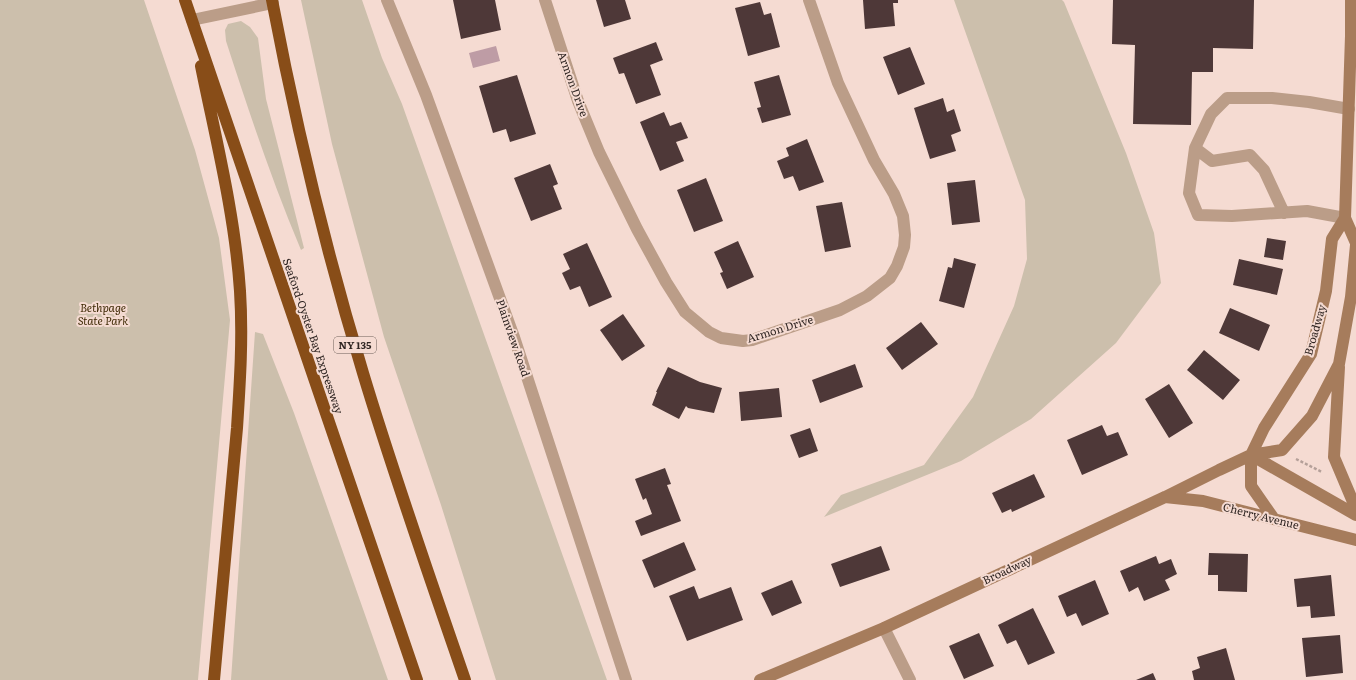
<svg xmlns="http://www.w3.org/2000/svg" width="1356" height="680" font-family="Literata,serif">
<style>
.green{fill:#ccbfac}
.water{fill:#be9ca5}
.building{fill:#4e3838}
.lines{fill:none;stroke-linecap:round;stroke-linejoin:round}
.path{stroke:#b5a099;stroke-width:2.5;stroke-dasharray:3 2;stroke-linecap:butt}
.service{stroke:#bb9d88;stroke-width:12}
.minor{stroke:#bb9d88;stroke-width:12}
.tertiary{stroke:#bb9d88;stroke-width:12}
.secondary{stroke:#a67c5c;stroke-width:12}
.motorway{stroke:#884d18;stroke-width:12}
.labels{text-anchor:middle;stroke-width:4;stroke-linejoin:round;paint-order:stroke}
.shield{fill:#f5dbd2;stroke:#6a5c57;stroke-width:1}
.shield-label{font-size:10px;font-weight:bold;fill:#2f2522}
.street-label{font-size:11px;fill:#2f2522;stroke:#f5dbd2}
.park-label{font-size:11px;font-style:italic;fill:#402b07;stroke:#f5dbd2}
</style>
<rect width="100%" height="100%" fill="#f5dbd2"/>
<path class="green" d="M0,0h144l51,150 24,88 11,82 -32,360h-198z
M301,0h61l20,58 20,46 205,576h-111l-55,-175 -57,-168 -52,-193z
M954,0h108l2,2 62,151 28,80 7,50 -45,60 -85,76 -70,42 -137,56 17,-22 83,-30 49,-68 41,-91 13,-47 -2,-59z
M241,21l9,6 8,11 8,61 38,149 -3,2c-29,-69 -52,-138 -75,-209l-1,-11 3,-6z
M255,332l8,2 31,79 94,267h-157z"/>
<path class="water" d="M496,46l4,15 -27,7 -4,-15z"/>
<path class="building" d="M453,0h42l6,30 -40,9z
M596,0h29l6,19 -27,8z
M863,0h35v3h-5l2,23 -30,3z
M1113,0h141l-1,49 -40,-1v24h-21l-1,53 -58,-1 2,-79 -23,-1z
M760,2l4,13 7,-2 9,34 -32,9 -13,-48z
M656,42l7,18 -13,5 11,30 -25,9 -12,-31 -5,1 -6,-16z
M910,47l15,37 -27,11 -15,-38z
M517,75l19,59 -26,8 -4,-13 -13,4 -14,-47z
M779,75l12,40 -29,8 -5,-15 4,-1 -7,-25z
M943,98l4,14 7,-3 7,22 -10,4 5,16 -26,8 -16,-51z
M664,112l6,14 11,-4 7,16 -12,4 8,19 -24,10 -20,-49z
M807,139l17,43 -25,9 -6,-15 -9,3 -7,-18 12,-5 -3,-8z
M550,164l8,20 -5,2 9,23 -31,12 -17,-43z
M706,178l17,43 -29,11 -17,-42z
M975,180l5,42 -28,3 -5,-42z
M842,202l9,45 -26,5 -9,-46z
M1267,238l19,3 -3,19 -19,-3z
M738,241l16,36 -27,12 -7,-16 3,-1 -9,-20z
M587,243l25,54 -23,10 -9,-21 -10,4 -8,-17 8,-4 -7,-15z
M954,258l22,6 -12,44 -25,-7 9,-34 4,1z
M1239,259l44,10 -6,26 -44,-10z
M1230,308l40,17 -11,26 -40,-18z
M623,314l22,32 -23,15 -22,-31z
M921,322l17,22 -36,26 -16,-22z
M1204,350l36,30 -17,20 -36,-30z
M855,364l8,23 -43,16 -8,-23z
M668,367l32,15 22,6 -8,25 -26,-5 -2,-2 -7,13 -27,-14 5,-13h-1z
M1169,384l24,39 -24,15 -24,-39z
M779,388l3,29 -41,4 -2,-29z
M1102,425l5,11 11,-4 10,23 -46,20 -15,-35z
M810,428l8,23 -19,7 -9,-23z
M665,468l6,16 -4,1 14,36 -40,15 -6,-15 17,-7 -6,-16 -3,2 -8,-21z
M1034,474l11,23 -33,15 -1,-3 -9,4 -10,-20z
M684,542l12,28 -42,18 -12,-28z
M881,546l9,24 -50,17 -9,-23z
M1209,553l39,1 -1,38 -29,-1v-16h-10z
M1156,556l3,8 12,-5 6,15 -12,6 5,10 -26,11 -6,-14 -9,5 -9,-21z
M1331,575l4,41 -24,2 -1,-12 -13,1 -3,-28z
M792,580l10,23 -30,13 -11,-23z
M1095,580l14,34 -27,12 -6,-13 -9,4 -9,-21z
M694,586l5,13 32,-12 12,33 -56,21 -18,-45z
M1033,608l22,45 -27,12 -12,-25 -9,4 -9,-19z
M979,633l15,33 -30,13 -15,-33z
M1340,635l3,38 -37,4 -4,-39z
M1226,648l9,32h-41l-2,-9 8,-3 -3,-11z
M1153,673l3,7h-20z"/>
<g class="lines">
<path class="path" d="M1296,459l26,13"/>
<path class="service" d="M192,20l81,-17
M1195,148l17,13 38,-6 14,15 20,43
M1345,218l-38,-7 -75,5 -34,-1 -9,-22 6,-45 16,-34 16,-16h45l37,4 40,7"/>
<path class="minor" d="M545,0l33,101 21,51 38,77 29,53 19,30 24,20 12,6 22,3 9,-1 88,-30 27,-14 23,-18 7,-12 7,-19 1,-12 -2,-19 -9,-22 -20,-34 -36,-77 -29,-83
M884,628l26,52"/>
<path class="tertiary" d="M387,0l39,95 88,242 112,343"/>
<path class="secondary" d="M1351,0v36l-6,182 11,25
M1339,367l-5,90 22,52
M1251,455l105,60
M1165,497l38,4 153,39
M1274,519l-23,-33v-31l13,-27 47,-74 15,-63 6,-52 13,-21
M760,680l124,-52 281,-131 54,-27 32,-15 31,-5 30,-34 27,-52 12,-67 5,-52"/>
<path class="motorway" d="M185,0l232,680
M272,0c24,126 54,251 91,373 31,103 67,205 102,307
M201,66c15,74 34,149 39,225 3,46 0,91 -3,137l-23,252"/>
</g>
<g class="labels">
<rect class="shield" x="334" y="337" width="42" height="16" rx="3"/>
<g class="shield-label">
<text x="355" y="349">NY 135</text>
</g>
<g class="street-label">
<text transform="translate(573 84) rotate(70)" y="4">Armon Drive</text>
<text transform="translate(780 329) rotate(-17)" y="4">Armon Drive</text>
<text transform="translate(1315 330) rotate(-74)" y="4">Broadway</text>
<text transform="translate(313 336) rotate(71)" y="4">Seaford-Oyster Bay Expressway</text>
<text transform="translate(513 338) rotate(71)" y="4">Plainview Road</text>
<text transform="translate(1261 516) rotate(14)" y="4">Cherry Avenue</text>
<text transform="translate(1007 570) rotate(-25)" y="4">Broadway</text>
</g>
<g class="park-label">
<text x="103" y="312">Bethpage<tspan x="103" dy="13">State Park</tspan></text>
</g>
</g>
</svg>
